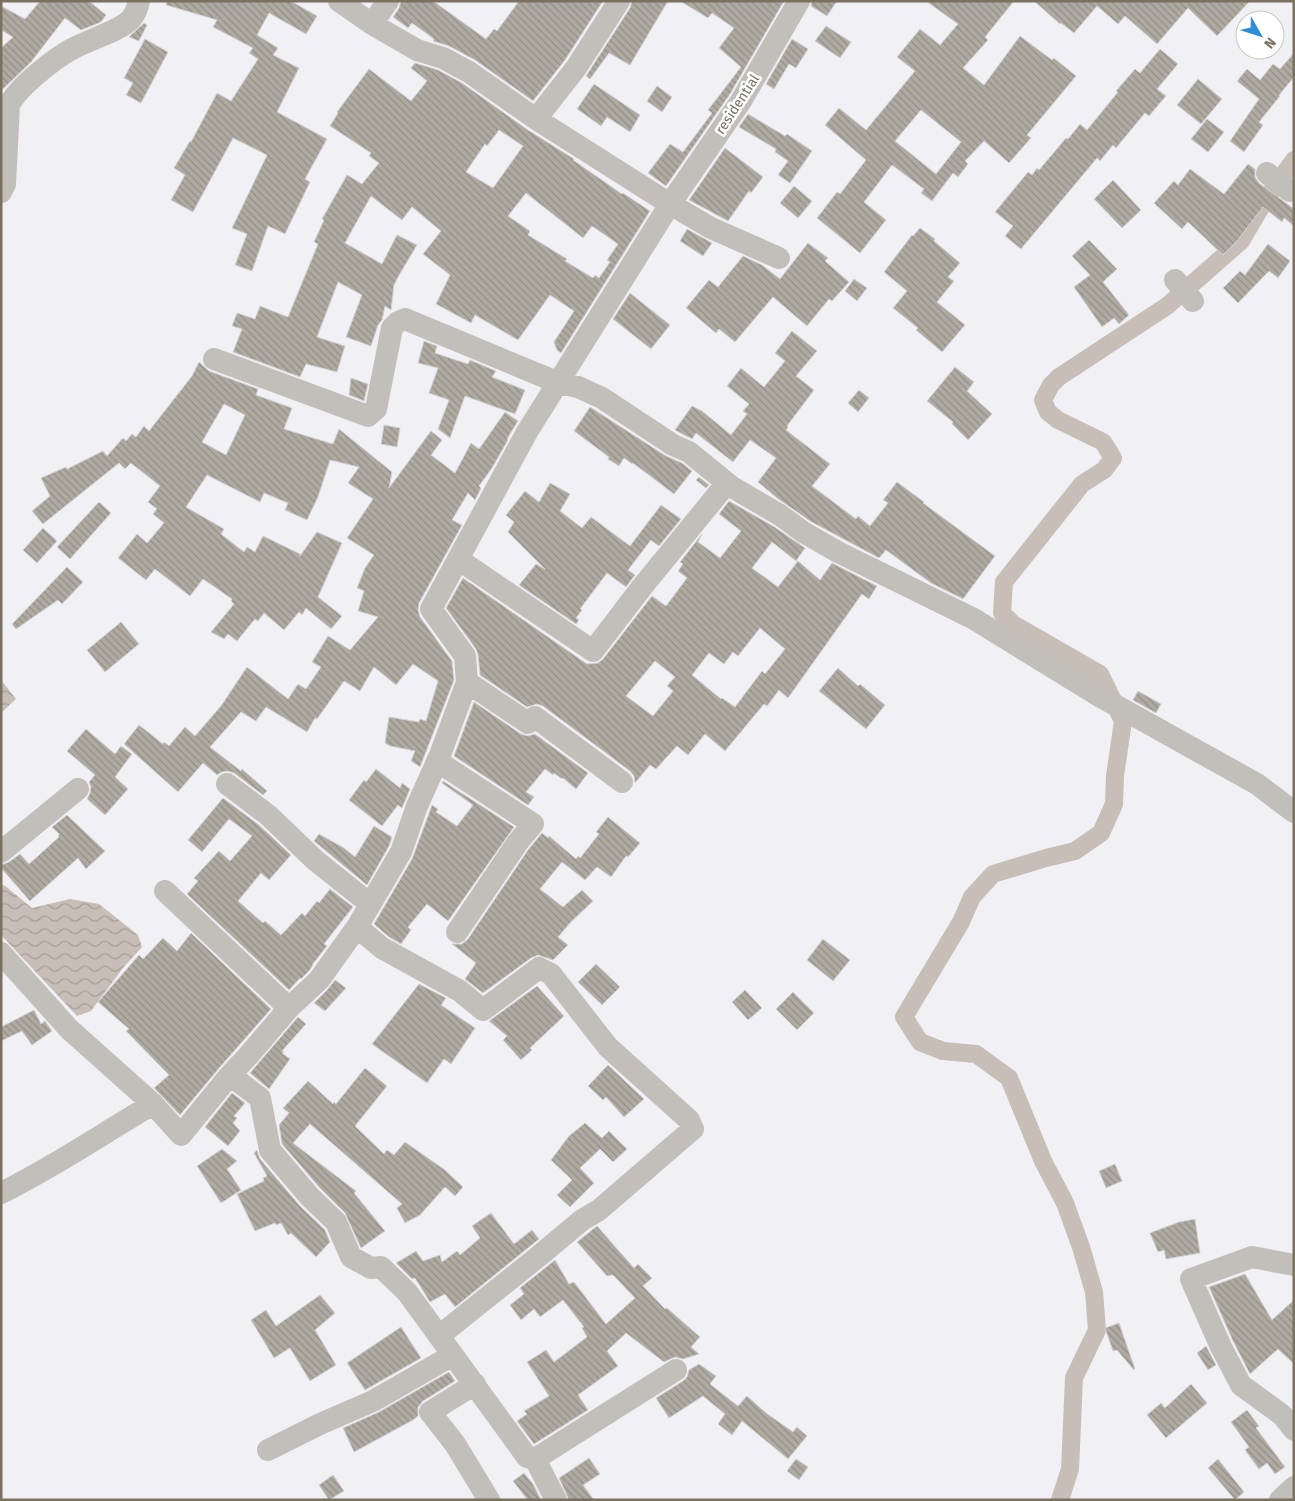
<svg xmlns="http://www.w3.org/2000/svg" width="1295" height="1501" font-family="'Fira Sans',sans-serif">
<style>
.water{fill:url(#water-waves)}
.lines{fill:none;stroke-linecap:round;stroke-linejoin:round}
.canal{stroke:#c6beb7;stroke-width:18}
.building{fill:url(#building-back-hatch);stroke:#d3d3d5;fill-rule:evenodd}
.minor{stroke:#c2bfba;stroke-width:22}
.labels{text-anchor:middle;stroke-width:5;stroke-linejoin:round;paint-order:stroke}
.street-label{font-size:14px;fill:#7a7160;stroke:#fff}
</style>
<defs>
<pattern id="water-waves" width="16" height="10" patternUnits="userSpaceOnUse" patternTransform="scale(1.25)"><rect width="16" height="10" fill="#c6beb7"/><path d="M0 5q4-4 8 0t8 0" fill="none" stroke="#a69f98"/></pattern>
<pattern id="building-back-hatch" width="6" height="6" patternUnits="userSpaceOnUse" patternTransform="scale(1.25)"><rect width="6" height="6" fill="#afaaa2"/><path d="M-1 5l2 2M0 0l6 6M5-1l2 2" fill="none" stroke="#938f87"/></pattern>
</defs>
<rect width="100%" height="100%" fill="#f1f0f4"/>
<path class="water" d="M1,680l15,19 -15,14z
M4,885l28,23 38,-9 29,5 39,31 4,12 -19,21 -32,43 -14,5 -76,-81v-49z"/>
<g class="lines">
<path class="canal" d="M1060,1500l10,-31 4,-91 23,-48 -3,-38 -13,-45 -16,-44 -22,-42 -34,-83 -33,-24 -33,-3 -23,-9 -16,-25 57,-95 11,-25 21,-23 53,-16 29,-7 26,-18 13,-29 1,-28 8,-55 -23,-47 -87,-50 -11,-11 2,-31 78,-98 22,-14 9,-12 -10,-16 -45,-22 -10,-8 -5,-12 8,-15 8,-8 108,-71 74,-65 23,-39 30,-42"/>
</g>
<path class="building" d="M40,1h49l17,14 -5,7 -20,8 -16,-12 -34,44 -30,29v-43l12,-11 -12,-7v-24l24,13z
M167,1h124l26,15 -11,18 -37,-21 -12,22 21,13 -5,7 26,13 -22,44 50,27 -22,40 5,3 -25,52 -17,-8 -16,45 -17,-6 12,-31 -15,-6 35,-73 -34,-17 -40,74 -22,-12 14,-25 -11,-7 16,-27 1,1 26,-49 14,8 27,-42 -9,-6 4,-5 -40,-21 4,-7 -51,-15z
M401,1h32l53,38 8,-10 3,2 22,-30h84l-38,59 -32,41 -58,-41 -26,-14 -16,-5 1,-2 -22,-16 -4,5 -15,-11 6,-9z
M632,1h36l-38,64 -21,-12 -19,26 -4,-3 44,-68z
M680,1h104l-54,93 -64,92 -18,-13 22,-29 13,8 29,-39 -4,-3 33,-43 -22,-19 15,-20 -22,-15 -4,5z
M812,1h25l-10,15 -16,-10z
M926,1h88l-29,36 3,3 -25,28 21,17 36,-49 32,24 2,-2 22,18 -49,59 4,3 -22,25 -25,-22 -19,20 3,3 -10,13 -5,-4 -21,28 -11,-8 3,-4 -32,-24 -28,37 22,18 -26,33 -43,-35 20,-26 3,2 26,-34 -41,-35 14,-17 27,22 49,-59 -18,-14 23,-28 20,16 18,-21zM921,110l40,32 -25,32 -41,-33z
M1034,1h216l-33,35 -29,-28 -31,36 -32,-28 -7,8 -21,-18 -23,27 -13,-10 -1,1z
M144,23l3,2 -8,16 -10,-4z
M826,26l25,16 -11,16 -25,-17z
M145,39l23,13 -27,51 -15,-8 7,-12 -9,-5z
M792,39l16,10 -12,19 -7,-4 -15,25 -8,-5z
M1160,49l18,15 -21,25 9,7 -17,20 -4,-3 -29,35 -3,-3 -13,16 -3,-3 -76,91 -16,-13 8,-10 -18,-14 33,-40 4,3 5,-7 2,2 27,-32 2,1 12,-15 7,6 31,-38 -2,-1 19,-22 5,4z
M1294,53v24l-15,18 1,1 -21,26 4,3 -19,27 -14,-11 29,-42 -22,-18 10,-12 13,11 13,-16 7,5z
M415,63l23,7 24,13 66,47 46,29 -1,1 49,34 1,-1 27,18 -89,142 -4,-3 -3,-8 20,-31 -24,-16 -32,45 -43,-25 -4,8 -35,-19 14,-29 -27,-21 18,-23 -29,-24 -10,13 -31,-24 -26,47 37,21 15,-29 20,10 -19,32 -4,8 -3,25 -6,-4 -3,14 -4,5 -7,21 -25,-9 16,-42 -24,-13 -21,55 28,9 -8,26 -31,-8 -6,13 -67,-25 9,-23 -10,-3 5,-13 18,6 5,-13 28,11 30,-73 -4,-2 10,-22 -2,-1 25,-44 15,9 17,-21 -10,-7 2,-3 -41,-27 8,-13 -1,-1 32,-43 42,32 16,-20 -16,-13zM499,130l24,16 -30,42 -27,-16 19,-28 2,2zM526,193l57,45 9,-12 26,18 -11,16 3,2 -11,16 -4,-3 -2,3 -28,-17 2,-2 -39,-24 2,-4 -22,-15z
M1198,79l24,20 -21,25 -24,-19z
M594,84l46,31 -10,17 -23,-15 -6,9 -24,-17z
M657,86l15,11 -10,15 -15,-11z
M748,114l37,22 2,-2 25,17 -22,32 -12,-8 10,-14 -13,-9 1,-3 -37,-22z
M1207,119l17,13 -16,20 -17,-13z
M725,148l38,29 -12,16 -2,-2 -21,30 -39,-21z
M1248,164l7,5v8l4,6 35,26v17l-10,-8 -2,4 -19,-15 -26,34 -14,14 -35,-33 -6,7 -28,-26 20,-22 4,4 12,-16 34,25z
M1113,180l28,30 -19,18 -28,-29z
M794,186l18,15 -14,17 -18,-15z
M920,228l15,11 -1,2 26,22 -12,14 6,4 -17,21 28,23 -23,27 -26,-22 2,-2 -25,-20 14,-17 -23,-19 28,-37 1,1z
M687,229l25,14 -9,13 -23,-15z
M1089,240l28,29 -14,13 26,33 -10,9 -5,-6 -12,9 -28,-40 16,-12 -18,-19z
M808,243l20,15 -3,3 24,21 -17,19 -3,-2 -22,27 -34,-29 -38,45 -16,-13 -3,4 -30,-25 23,-28 9,7 25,-31 19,9 18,14z
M1268,244l22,17 -12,17 -9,-7 -31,32 -15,-15 17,-17 5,4z
M854,279l13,9 -10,13 -12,-10z
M630,293l40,32 -19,24 -38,-30z
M792,331l25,20 -21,25 18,14 -27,36 1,2 -2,2 44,34 -18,22 44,33 2,-3 12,10 18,-23 -5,-3 14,-18 27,20 -1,1 72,53 -32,43 -32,-16 -45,-33 -7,8 -69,-37 -33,-23 -19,-16 18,-24 -26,-18 -17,22 -37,-29 -4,6 -17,-9 17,-24 10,5 29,24 16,-21 -4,-3 6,-7 -22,-18 14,-18 23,19 21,-26 -10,-8z
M424,341l13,5 -2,7 33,11 2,-4 26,11 -4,6 33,13 -10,24 -50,-18 -15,42 -12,-9 11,-29 -20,-7 9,-25 -20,-5z
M199,362l10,9 49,18 -2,6 36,13 -8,21 49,15 6,-15 53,43 -3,16 42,-57 11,9 -11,15 24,18 16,-30 8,6 26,-37 13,9 -11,18 1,1 -16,28 -13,18 2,2 -6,12 -7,-7 -16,27 10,5 -43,78 -1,7 2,7 32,44 2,19 -34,87 -9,-6 4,-10 -25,-5 -5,-3 4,-26 30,5 1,-3 6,2 12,-40 -25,-17 -17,21 -22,-18 -14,24 -16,-10 -27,38 -2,-1 -8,14 -41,-25 -10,14 -15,-9 -31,35 31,24 1,-2 25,22 -4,4 -29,-22 -6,-2 -6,1 -5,3 -14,-12 -25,29 -54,-48 15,-19 24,19 1,-2 5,4 16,-19 10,9 26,-30 26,-39 41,32 10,-15 8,5 15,-22 -9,-5 16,-26 22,14 28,-33 -20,-6 6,-20 -7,-3 8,-20 9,-13 -27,-17 26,-39 -25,-16 11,-16 -29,-7 -12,37 -11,23 -22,-10 3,-7 -24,-10 -4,9 -53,-27 -21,32 38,22 -3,5 23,18 3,-5 8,5 8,-16 37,18v2l17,-24 25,11 -24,54 24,19 -11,13 -25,-21 -4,7 -3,-3 -15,18 -20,-17 -6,8 -3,-2 -18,22 -9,-7 -4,5 -13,-7 23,-28 -3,-3 1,-2 -29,-20 -13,17 -35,-27 -9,11 -28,-22 19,-24 10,9 17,-20 -11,-9 4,-5 -9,-7 12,-16 -29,-23 -6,6 -6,-6 -76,61 -11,-13 18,-15 -9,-18 25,-11 1,2 36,-18 4,5 16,-18 3,3 6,-7 4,3 8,-11 5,5 43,-55zM224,404l21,11 -19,40 -24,-13z
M955,367l19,15 -7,9 25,23 -24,26 -16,-16 1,-2 -26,-21z
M351,378l17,6 -4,17 -15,-6z
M859,390l10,8 -11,14 -10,-9z
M590,407l76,49 16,7 10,8 -18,23 -41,-31 -1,1 -8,-6 -5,8 -11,-7 1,-2 -35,-26z
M384,425l16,3 -3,19 -16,-3z
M699,477l10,8 -3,3 -10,-8z
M550,483l20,11 -10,17 22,17 9,-11 39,29 31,-41 20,14 -22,27 -8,-6 -23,30 7,5 -9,12 -19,-14 -27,36 2,1 -6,8 3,2 -3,4 -57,-39 17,-21 9,5 -37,-37 6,-10 -8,-7 19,-24 14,11z
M729,501l44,25 32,22 -9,13 -24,-19 -20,26 26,19 20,-26 22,19 12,-17 45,23 -8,13 -7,-5 -74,104 -9,-8 -12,16 -3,-2 -39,47 -20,-17 -17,21 -11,-9 -21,23 -6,-4 -15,18 -1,-7 -4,-5 -87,-65 -6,-2 -10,3 -47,-32 -2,-20 -2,-6 -30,-41 17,-30 124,86 11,-1 5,-4 49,-63 14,10 21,-28 -9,-7 5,-7 -3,-2 22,-28 -4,8 22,16 21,-27 -22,-17zM760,628l25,21 -20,25 -3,-3 -27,36 -13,-9 -1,1 -29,-24 17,-22 15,11 9,-12 5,4zM655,661l20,16 -8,9 6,5 -20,25 -27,-20z
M99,502l12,11 -41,46 -13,-12z
M43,528l14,13 -20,22 -14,-13z
M67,567l16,15 -21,22 -4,-4 -42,29 -4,-5z
M121,622l18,22 -34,28 -18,-22z
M838,668l20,18 2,-2 25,21 -19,24 -47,-38z
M1138,691l23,13 -5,9 -23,-13z
M474,702l47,32 7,2 7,-2 53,39 -12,16 -13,-11 -1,1 -8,-6 -1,2 -8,-6 -19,23 8,5 -6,8 -74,-49z
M86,729l29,25 6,-8 11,8 -17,23 13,12 -23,26 -18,-16 3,-6 1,-6 -2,-5 6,-7 -28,-24z
M376,769l24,19 2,-5 8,6 -8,19 -4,-3 -16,21 -33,-26 15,-20 2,2z
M443,781l71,46 -66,94 -21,-17 -19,23 3,3 -10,14 -12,-7 -15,-13 38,-65 20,-54 6,4 -2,3 21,14 16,-21 -31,-22z
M223,798l36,27 32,30 -22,25 -8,-7 -23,28 25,22 2,-2 16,14 21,-22 3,3 12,-15 2,2 11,-14 23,18 -29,37 3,2 -15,19h1l-4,6 -8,8 -1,-1 -11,12 -102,-96 11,-13 -4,-3 25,-27 11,10 22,-25 -23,-17 -27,33 -14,-12z
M67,815l38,36 -19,18 -8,-11 -48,43 -29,-33v-3l8,-3 11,-8 9,10 30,-27 -1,-1 1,-2 -7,-7z
M608,817l32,26 -12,14 -2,-1 -15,21 -14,-10 -12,13 -23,-18 -22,27 23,18 19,-17 11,11 -23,22 -12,14 10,8 -15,15 -15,-5 -7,3 -48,35 -18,-14 11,-16 -24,-19h10l6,-5 60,-89 14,-17 6,5 1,-2 27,23 2,-3 2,2 19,-24 -3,-2z
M374,826l18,11 -3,9 -22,39 -53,-44 5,-7 25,14 11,9z
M191,933l80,76 -51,58 -40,48 -26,-27 15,-13 -43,-44 3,-2 -31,-27 41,-47 4,4 20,-21 14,13z
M823,939l27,21 -17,21 -26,-21z
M596,964l24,23 -18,18 -24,-23z
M335,980l11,8 -21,23 -11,-8 14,-14z
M419,984l27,14 -5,7 34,23 -24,36 -7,-5 -17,24 -55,-39z
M537,986l27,30 -34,32 2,2 -11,10 -18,-20 4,-4 -18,-15z
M745,990l17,18 -14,12 -16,-18z
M793,992l21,21 -17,17 -21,-21z
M34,1010l7,14 4,-3 7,10 -20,14 -10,-14 -21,10v-14z
M298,1017l8,7 -24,27 2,1 -2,1 8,6 -21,30 -19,-16z
M608,1065l36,34 -20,18 -18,-20 -3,3 -15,-14z
M365,1068l22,18 -32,40 29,28 3,-4 7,5 11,-13 40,28 18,17 -8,9 -10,-9 -25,28 -15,8 -8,-15 5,-4 -92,-80 -17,19 63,48 -2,2 31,38 -24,17 -16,-35 -25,-25 -38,-44 -3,-19 10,-12 -6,-5 25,-27 25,23 1,-2 2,2z
M232,1093l13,10 -11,13 3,2 -4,5 7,8 -12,15 -23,-19z
M585,1123l17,15 7,-7 18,18 -14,13 -13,-13 -20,19 14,15 -24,24 -13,-12 15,-15 -21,-20 18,-24z
M222,1149l15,12 -10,8 14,21 -20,13 -24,-37z
M257,1150l3,9 40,47 25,24 5,12 -14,15 -25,-24 -3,2 -7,-12 -5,2 -1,-2 -20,8 -18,-37 27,-13 -1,-3 4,-2 -13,-23z
M1115,1164l7,17 -16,7 -7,-17z
M491,1213l23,31 18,-14 7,9 -84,68 -10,-13 -15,8 -15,-24 -3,1 -16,-16 20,-12 7,10 17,-6 2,7 15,-11 3,4 20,-17 -8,-12z
M1195,1219l5,34 -34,6 -2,-9 -6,2 -8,-19 29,-11z
M597,1226l37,42 4,-4 14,14 -9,8 22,23 2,-1 33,29 -9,10 8,7 -16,5 -8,-2 -11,5 -38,-29 -19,18 11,15 -40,29 10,15 -54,34 -17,-23 10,-7 -3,-3 25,-15 -22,-34 19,-12 8,12 33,-25 -5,-9 2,-1 -21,-27 -23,17 -6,-8 -13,11 -11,-15 14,-11 -4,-6 35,-28 14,24 5,-2 32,42 29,-26 -22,-23 -6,1 -30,-34z
M1245,1274l27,46 22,-20v64l-16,-15 -28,25 -17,-33 -24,-54z
M320,1295l15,18 -20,17 21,35 -26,16 -20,-33 -16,10 -23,-38 15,-10 10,16z
M1119,1323l16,46 -1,1 -17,-20 -4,1 -8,-23z
M401,1327l20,31 -56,32 -18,-27z
M1206,1346l10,19 -8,5 -11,-17z
M699,1364l17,12 -6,8 28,22 9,-10 19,17 27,19 4,-5 10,9 -19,23 -46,-38 -10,14 -14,-11 7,-10 -22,-18 -34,22 -13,-20 27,-17 4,-4 2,-7z
M449,1372l6,9 -32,20 -5,6v9l-5,4 -59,32 -11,-24 36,-16z
M1191,1384l16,19 -41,35 -19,-23 14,-12 4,5z
M1247,1410l12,16 -3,2 29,39 -10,7 -8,-11 -8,6 -14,-19 4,-3 -18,-25z
M589,1458l11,16 -17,11 11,15h-25l-10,-22z
M796,1459l12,8 -9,13 -12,-9z
M1218,1459l26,33 -9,8 -27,-32z
M524,1473l9,11 8,16h-15l1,-1 -14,-18z
M333,1475l11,16 -15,9 -10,-15z"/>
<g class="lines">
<path class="minor" d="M339,1l33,23 45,26 26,8 26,14 67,47 134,85 41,24 68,30
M372,24l16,-23
M536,119l40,-51 43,-67
M1267,173l23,18
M1,192l4,-8 4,-79c9,-18 46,-47 63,-56 16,-9 48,-18 59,-30 4,-5 7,-12 8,-18
M1175,280l18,21
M214,359l154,57 8,-7 16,-81 6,-6 7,-3 154,64 19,4 24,11 71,47 16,7 43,35 48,28 23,17 35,20 136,67 125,77 158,88 37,28
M458,559l135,92 49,-64 85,-104
M467,682l61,41 7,-6 87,65
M437,761l96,63 -15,18 -61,90
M227,784l41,31 47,45 55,44
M1,852l77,-63
M165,891l124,117
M357,927l25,21 78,43 23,19 56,-42 12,6 57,73 81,73 4,9 -94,81 -17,10 -43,36 -100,80
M1,953l68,76 84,75 28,31 49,-60 18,-19 41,-48 30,-28 38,-53 44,-75 16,-46 23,-51 27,-73 -2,-26 -34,-47 96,-177 143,-228 71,-103 58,-100
M230,1075l30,23 10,52 40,47 26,25 15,35 20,11 10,-1 26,25 120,165 8,2 21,41
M1,1193c53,-26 101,-59 152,-89
M1294,1265l-42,-8 -61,22 30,68 20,38 41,30 12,15
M475,1384l-45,28 25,32 34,56
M268,1450l52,-26 53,-23 80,-46
M535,1459l141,-89
M1280,1500l14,-13"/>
</g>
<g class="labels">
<g class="street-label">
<text transform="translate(737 104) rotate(-57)" y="5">residential</text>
</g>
</g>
<rect width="1295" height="1501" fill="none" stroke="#7a7160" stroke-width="5"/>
<g transform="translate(1260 35) rotate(129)"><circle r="24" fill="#ffffff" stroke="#cac6bf"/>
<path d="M0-4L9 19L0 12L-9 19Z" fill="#2c8dd8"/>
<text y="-8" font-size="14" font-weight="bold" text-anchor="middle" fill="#7a7160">N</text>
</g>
</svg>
